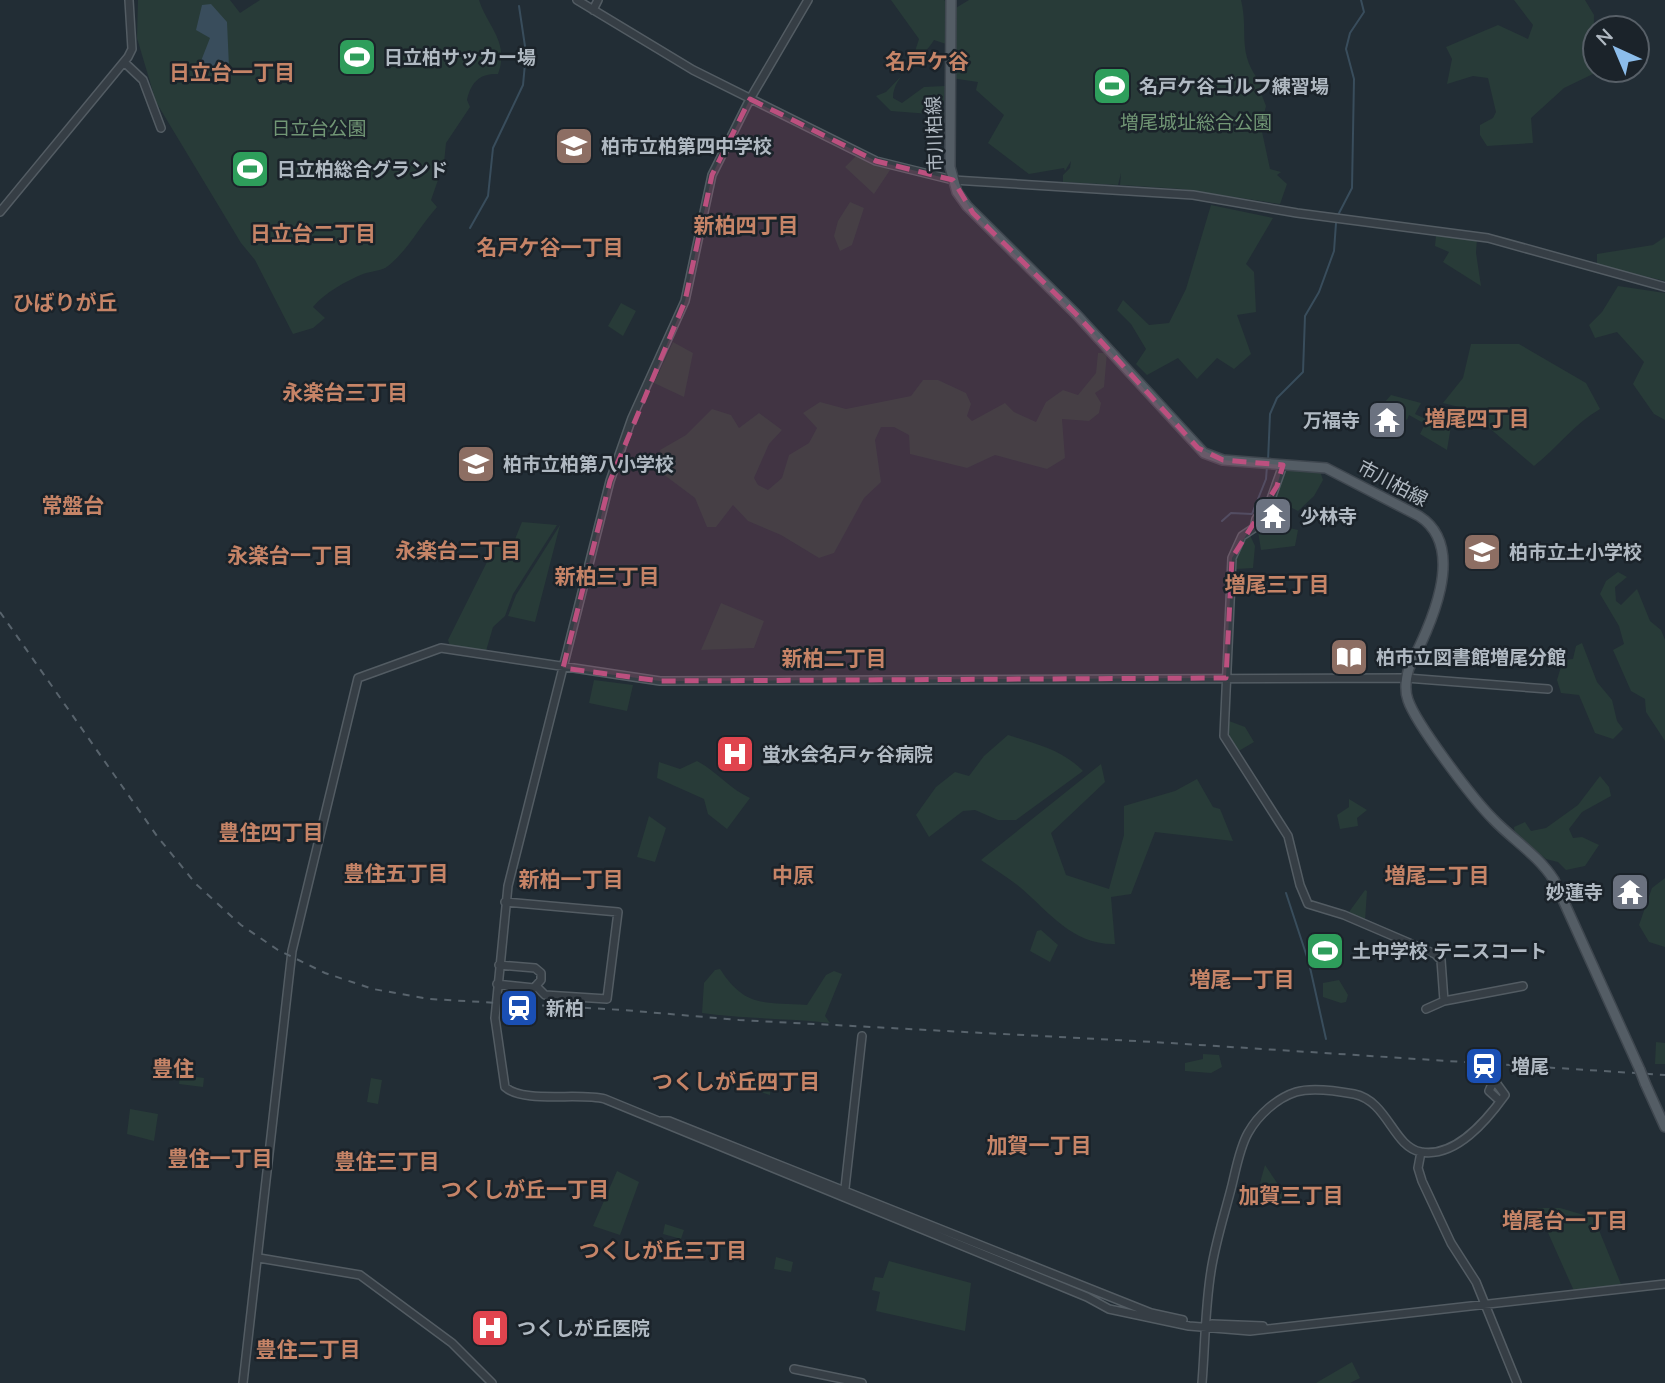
<svg xmlns="http://www.w3.org/2000/svg" width="1665" height="1383" font-family="'Nunito Sans','Noto Sans JP',sans-serif">
<style>
.green{fill:#283b38}
.water{fill:#394d5c}
.lines{fill:none;stroke-linecap:round;stroke-linejoin:round}
.stream{stroke:#394d5c;stroke-width:2}
.tertiary-casing{stroke:#535c63;stroke-width:10}
.primary-casing{stroke:#3f474f;stroke-width:12}
.tertiary{stroke:#363e45;stroke-width:7}
.primary{stroke:#545d65;stroke-width:9}
.rail{stroke:#58636c;stroke-width:2;stroke-dasharray:7 7;stroke-linecap:butt}
.primary-bridge-casing{stroke:#3f474f;stroke-width:12;stroke-linecap:butt}
.primary-bridge{stroke:#545d65;stroke-width:9}
.marked{fill:#bc507f;fill-opacity:0.2;stroke:#bc507f;stroke-width:5;stroke-dasharray:14 9;stroke-linejoin:round}
.labels{text-anchor:middle;stroke-width:5;stroke-linejoin:round;paint-order:stroke}
.poi-label{font-size:19px;font-weight:bold;fill:#b0b9c2;stroke:#1b232a;text-anchor:start}
.park-label{font-size:19px;fill:#719675;stroke:#1b232a}
.street-label{font-size:19px;fill:#b0b9c2;stroke:#1b232a}
.neighbourhood-label{font-size:21px;font-weight:bold;fill:#c68467;stroke:#1b232a}
</style>
<rect width="100%" height="100%" fill="#222d35"/>
<path class="green" d="M138,0h92l10,13 20,-13h219c8,26 31,42 19,74 -18,-1 -27,8 -31,26l3,7 -24,36 -2,20 -13,37 6,7c-17,19 -29,43 -49,59 -6,5 -17,5 -25,8 -17,7 -39,19 -50,33l12,11 -12,10 -20,6 -38,-74 -14,-17 -85,-141 -19,-64z
M891,0h53l10,9 15,-9h272c8,33 -5,53 20,83v10l5,13 -5,21 9,42 11,3 -4,3 10,9 -7,20 -98,-15 -62,-4 1,-12 -3,12 -55,-3v-7l7,-7 1,-7 -6,10 -1,-3 -35,6 -41,-31 16,-28 -28,-25 2,-8 -27,-4 1,-32 -18,-6c-11,19 -41,34 -41,58l9,5 22,-16 21,-1 -2,29 -52,-4 -15,-15 10,-4 24,-25 9,-28z
M1514,0h71l9,15 -1,59 -29,14 -33,30 2,25 -46,3 -7,-11v-10l13,-7 3,-6 -8,-34 -15,-2 -26,8 5,-25 -6,-12 52,-22 30,14 5,-14z
M856,156l34,14 -16,24 -29,-27z
M850,202l14,6 -12,37 -12,6 -6,-15 4,-15z
M1211,205l62,13 -27,46 8,8 2,40 -19,3 14,39 -17,15 -17,-11 -20,21 -19,-21 -31,17 -11,-11 10,-15 -15,-25 -14,-14 6,-10 26,25 20,-2 17,-34z
M1436,236l41,2 -1,15 5,33 -38,-24 6,-10 -14,-6z
M1665,237v44l-68,-16v-11l56,-9z
M1618,286l47,7v127l-11,-6 -21,-30 11,-22 -27,-30 -22,6 -6,-13 13,-13z
M621,303l15,8 -13,25 -15,-10z
M673,342l20,11 -9,44 -30,-14z
M1471,344h48l67,39 14,26c-26,15 -42,38 -66,57l-67,-57 -24,-6 20,-25z
M1098,353h9l-3,34 -9,6 6,10 -2,10 -10,8 -27,-2 3,39 -18,11 -52,-14 -28,13 -57,-14 -1,-19 -15,-8h-13l-6,13 6,42 -17,16 -30,55 -15,5 -38,-23 -33,-14 -15,-16 -17,22h-9l-12,-29 -32,-24 -3,-24 26,-15 26,-26 19,6 8,13 20,-15 23,17 -13,14 -15,34 4,7 10,5 14,-12 7,-23 20,-12 8,-15 -14,-15 17,-11 26,7 65,-13 12,-16h15l28,13 5,11 -4,12 5,5 33,-18 9,9 22,10 10,-20 17,-12 15,5 18,-22z
M1391,395l30,8 -6,11 30,14 6,-2 -4,24 -27,-16 5,-10 -16,-9 -2,5 -24,-16z
M1288,468l32,3 3,9 -9,16 -16,15 -24,-12 10,-27z
M522,522l35,3 -44,69 -8,22 -12,11 -7,24 -36,-5 -2,-6 48,-96 15,5z
M560,525l-25,97 -27,-6 8,-21z
M1281,526l17,4 -3,16 -34,4 -3,-19 16,4 1,-4 5,1z
M1249,533l6,13 -2,22 -17,1v-12z
M1618,572l9,5 -12,10 1,14 5,4 16,-16 13,32 11,9 4,10v101l-19,-29 -1,-13 -14,-8 -18,-41 11,-6 -5,-18 -19,-32 6,-13z
M721,603l43,18 -10,27 -53,2z
M1582,643l15,39 15,18 5,21 6,8 -10,10 -18,-6 -16,-38 -18,-2 -4,-13 6,-20 10,-1 3,-13z
M594,680l39,5 -6,26 -38,-8z
M1229,721l16,6 9,15 -17,10 -9,-15z
M1008,735c28,9 55,15 75,36l-67,49h-18l-23,-10 -12,1 -34,26 -13,-22 20,-28 19,-15 14,4 15,-20z
M697,761c19,10 33,28 53,37l-23,31 -19,-15 -4,-15 -47,-21 2,-16 21,7z
M1101,764l4,18 -54,51 15,42 43,14 15,-54v-29l51,-15 22,-12 16,28 7,2 13,32 -78,-9 -24,62 -20,3 4,47c-42,1 -65,-31 -94,-56 -12,-10 -27,-19 -40,-28z
M1600,776l9,11 2,9 -29,16 -13,17 4,9 9,-1 17,8 -14,21 -19,4 -8,-8 -12,-3 -31,-25 -1,-7 11,-5 6,9 15,-3 32,-23z
M1349,799l18,11 -10,8 1,8 -18,3 -3,-14 12,-8z
M649,816l17,12 -11,34 -18,-5z
M1665,878v69l-16,-5 -10,-17 13,-37z
M1365,890l2,1 -2,30 -16,-9z
M1041,930l17,15 -8,17 -20,-11 7,-20z
M1334,935l8,26 -28,6 -6,-26z
M720,969c25,39 44,33 87,36l19,-30 8,-4 8,3 -17,42 5,7c-43,-5 -86,-4 -128,-10l2,-30 11,-13z
M1339,980l9,15 -2,7 -5,1 -18,-6v-14z
M1656,1042l9,1v21h-10z
M1203,1054l16,1 3,12 -11,6 -26,-2v-8l18,-4z
M743,1072l29,1 -2,22 -20,-6 1,-7 -8,-1z
M180,1075l24,3 -1,9 -24,-3z
M371,1078l11,2 -4,24 -11,-2z
M130,1109l28,5 -4,27 -27,-7z
M1265,1165l21,31 -15,9 -13,-15z
M617,1171l22,11 -19,53 -27,-9z
M1537,1208h23l34,10 27,66 -47,7z
M665,1224l19,6 -3,9 -18,-5z
M776,1257l17,5 -2,10 -17,-3z
M889,1261l82,22 -6,48 -89,-20 4,-19 -8,-2 3,-13 8,1z
M1352,1362l8,16 -10,5h-34z"/>
<path class="water" d="M211,4l16,18 2,45 -6,5 -21,-6 -1,-5 9,-23 -14,-8 6,-25z"/>
<g class="lines">
<path class="stream" d="M1337,217l15,-29 2,-109 -8,-30 4,-16 14,-21 -3,-12
M470,228l18,-32 5,-48 30,-63 3,-32 -7,-47
M1268,461l2,-47 7,-16 26,-26 2,-56 14,-24 15,-41 2,-28
M1222,521l9,-8 21,1 14,-35 1,-13
M1286,893l23,70 17,76"/>
<defs>
<path id="tertiary" d="M577,0l116,70 183,91 77,19 240,15 104,18 191,25 177,49
M808,0l-58,99 -38,76 -27,126 -53,117 -22,63 -102,405 -13,132 10,69c19,17 74,5 100,12l482,198 22,12 80,17 61,5 415,-47
M593,10l5,-10
M124,62l19,18 18,48
M0,212l128,-155 4,-8 -3,-49
M1283,465l-12,34 -15,20 -2,9 -12,8 -10,22 -8,178 64,100 12,49 8,19 36,11 91,39 6,6 3,41
M505,902l113,10 -11,87 -62,-4 -8,-8
M497,984l37,4 7,-8v-7l-6,-5 -36,-3
M1426,1009l18,-8 79,-15
M661,1121h8l482,192 32,7
M1421,1152l-3,16 4,13 29,62 25,39 41,101
M844,1197l18,-161
M259,1258l101,17 92,68 40,40
M1212,1324l51,2
M794,1369l68,14
M243,1383l49,-432 66,-273 83,-30 219,33 746,-3 142,11
M1202,1383c3,-37 3,-75 9,-112 4,-27 13,-55 20,-82 5,-19 8,-40 17,-56 10,-18 29,-35 48,-41 16,-5 42,-1 58,2 34,7 39,53 67,58 35,6 66,-32 84,-57l-8,-11h-5l-3,7 11,10"/>
<path id="primary" d="M951,0l-1,167 7,25 10,14 109,108 128,139 19,7 103,8 93,48c50,32 10,112 -10,152 -3,10 -5,21 -1,32 8,24 65,99 85,119 20,21 45,36 61,61l86,190
M1645,1083l20,44"/>
</defs>
<use href="#tertiary" class="tertiary-casing"/>
<use href="#primary" class="primary-casing"/>
<use href="#tertiary" class="tertiary"/>
<use href="#primary" class="primary"/>
<path class="rail" d="M0,612l157,224 39,48 45,41 37,25 47,23 48,16 56,10 194,11 116,10 415,22 511,33"/>
<defs>
<path id="primary-bridge" d="M1640,1070l5,13"/>
</defs>
<use href="#primary-bridge" class="primary-bridge-casing"/>
<use href="#primary-bridge" class="primary-bridge"/>
</g>
<path class="marked" d="M750,99l126,62 77,19 20,33 103,101 122,134 25,12 60,5 -6,21 -45,72 -6,120 -566,3 -97,-13 47,-187 75,-180 27,-126z"/>
<defs>
<symbol id="stadium-square" viewBox="-11 -11 22 22"><rect x="-9" y="-9" width="18" height="18" rx="4" fill="#2e9e5b" stroke="#1b232a"/><path d="M0-5a6.5 5 0 1 0 0 10a6.5 5 0 1 0 0-10ZM-3.5-1.8h7v3.6h-7Z" fill="#fff"/></symbol>
<symbol id="school-square" viewBox="-11 -11 22 22"><rect x="-9" y="-9" width="18" height="18" rx="4" fill="#8d6e63" stroke="#1b232a"/><path d="M0-5L7-2L0 1L-7-2ZM-4 1L0 2.5L4 1V4Q0 6-4 4Z" fill="#fff"/></symbol>
<symbol id="temple-square" viewBox="-11 -11 22 22"><rect x="-9" y="-9" width="18" height="18" rx="4" fill="#6b7280" stroke="#1b232a"/><path d="M0-6L5-2H3V0L6.5 2.5H4V6H1.5V3h-3V6H-4V2.5H-6.5L-3 0V-2H-5Z" fill="#fff"/></symbol>
<symbol id="library-square" viewBox="-11 -11 22 22"><rect x="-9" y="-9" width="18" height="18" rx="4" fill="#8d6e63" stroke="#1b232a"/><path d="M-6-4Q-3-5.5-.7-3.5V5Q-3 3-6 4ZM6-4Q3-5.5 .7-3.5V5Q3 3 6 4Z" fill="#fff"/></symbol>
<symbol id="hospital-square" viewBox="-11 -11 22 22"><rect x="-9" y="-9" width="18" height="18" rx="4" fill="#e0444e" stroke="#1b232a"/><path d="M-5-5h3v3.5h4V-5h3V5h-3V1.5h-4V5h-3Z" fill="#fff"/></symbol>
<symbol id="station-square" viewBox="-11 -11 22 22"><rect x="-9" y="-9" width="18" height="18" rx="4" fill="#1a4fb4" stroke="#1b232a"/><path d="M-3-6H3Q5-6 5-4V2Q5 4 3 4L4.5 6H3L1.5 4h-3L-3 6H-4.5L-3 4Q-5 4-5 2V-4Q-5-6-3-6ZM-3.5-4v3h7v-3ZM-3.5 1v1.5H-2V1ZM2 1v1.5H3.5V1Z" fill="#fff"/></symbol>
</defs>
<g fill-rule="evenodd">
<use href="#stadium-square" x="335" y="35" width="44" height="44"/>
<use href="#stadium-square" x="1090" y="64" width="44" height="44"/>
<use href="#school-square" x="552" y="124" width="44" height="44"/>
<use href="#stadium-square" x="228" y="147" width="44" height="44"/>
<use href="#temple-square" x="1365" y="398" width="44" height="44"/>
<use href="#school-square" x="454" y="442" width="44" height="44"/>
<use href="#temple-square" x="1251" y="494" width="44" height="44"/>
<use href="#school-square" x="1460" y="530" width="44" height="44"/>
<use href="#library-square" x="1327" y="635" width="44" height="44"/>
<use href="#hospital-square" x="713" y="732" width="44" height="44"/>
<use href="#temple-square" x="1608" y="870" width="44" height="44"/>
<use href="#stadium-square" x="1303" y="929" width="44" height="44"/>
<use href="#station-square" x="497" y="986" width="44" height="44"/>
<use href="#station-square" x="1462" y="1044" width="44" height="44"/>
<use href="#hospital-square" x="468" y="1306" width="44" height="44"/>
</g>
<g class="labels">
<g class="poi-label">
<text x="384" y="64">日立柏サッカー場</text>
<text x="1139" y="93">名戸ケ谷ゴルフ練習場</text>
<text x="601" y="153">柏市立柏第四中学校</text>
<text x="277" y="176">日立柏総合グランド</text>
<text x="1360" y="427" text-anchor="end">万福寺</text>
<text x="503" y="471">柏市立柏第八小学校</text>
<text x="1300" y="523">少林寺</text>
<text x="1509" y="559">柏市立土小学校</text>
<text x="1376" y="664">柏市立図書館増尾分館</text>
<text x="762" y="761">蛍水会名戸ヶ谷病院</text>
<text x="1603" y="899" text-anchor="end">妙蓮寺</text>
<text x="1352" y="958">土中学校 テニスコート</text>
<text x="546" y="1015">新柏</text>
<text x="1511" y="1073">増尾</text>
<text x="517" y="1335">つくしが丘医院</text>
</g>
<g class="park-label">
<text x="1196" y="129">増尾城址総合公園</text>
<text x="319" y="135">日立台公園</text>
</g>
<g class="street-label">
<text transform="translate(934 134) rotate(-92)" y="7">市川柏線</text>
<text transform="translate(1393 483) rotate(28)" y="7">市川柏線</text>
</g>
<g class="neighbourhood-label">
<text x="927" y="69">名戸ケ谷</text>
<text x="232" y="80">日立台一丁目</text>
<text x="746" y="233">新柏四丁目</text>
<text x="313" y="241">日立台二丁目</text>
<text x="550" y="255">名戸ケ谷一丁目</text>
<text x="65" y="310">ひばりが丘</text>
<text x="345" y="400">永楽台三丁目</text>
<text x="1477" y="426">増尾四丁目</text>
<text x="73" y="513">常盤台</text>
<text x="458" y="558">永楽台二丁目</text>
<text x="290" y="563">永楽台一丁目</text>
<text x="607" y="584">新柏三丁目</text>
<text x="1277" y="592">増尾三丁目</text>
<text x="834" y="666">新柏二丁目</text>
<text x="271" y="840">豊住四丁目</text>
<text x="396" y="881">豊住五丁目</text>
<text x="793" y="883">中原</text>
<text x="1437" y="883">増尾二丁目</text>
<text x="571" y="887">新柏一丁目</text>
<text x="1242" y="987">増尾一丁目</text>
<text x="173" y="1076">豊住</text>
<text x="736" y="1089">つくしが丘四丁目</text>
<text x="1039" y="1153">加賀一丁目</text>
<text x="220" y="1166">豊住一丁目</text>
<text x="387" y="1169">豊住三丁目</text>
<text x="525" y="1197">つくしが丘一丁目</text>
<text x="1291" y="1203">加賀三丁目</text>
<text x="1565" y="1228">増尾台一丁目</text>
<text x="663" y="1258">つくしが丘三丁目</text>
<text x="308" y="1357">豊住二丁目</text>
</g>
</g>
<g transform="translate(1616 49) rotate(316)"><circle r="33" fill="#1b232a" stroke="#575f67" stroke-width="2"/>
<path d="M0-5L12 26L0 18L-12 26Z" fill="#8cbdeb"/>
<text y="-10" font-size="19" font-weight="bold" text-anchor="middle" fill="#b0b9c2">N</text>
</g>
</svg>
